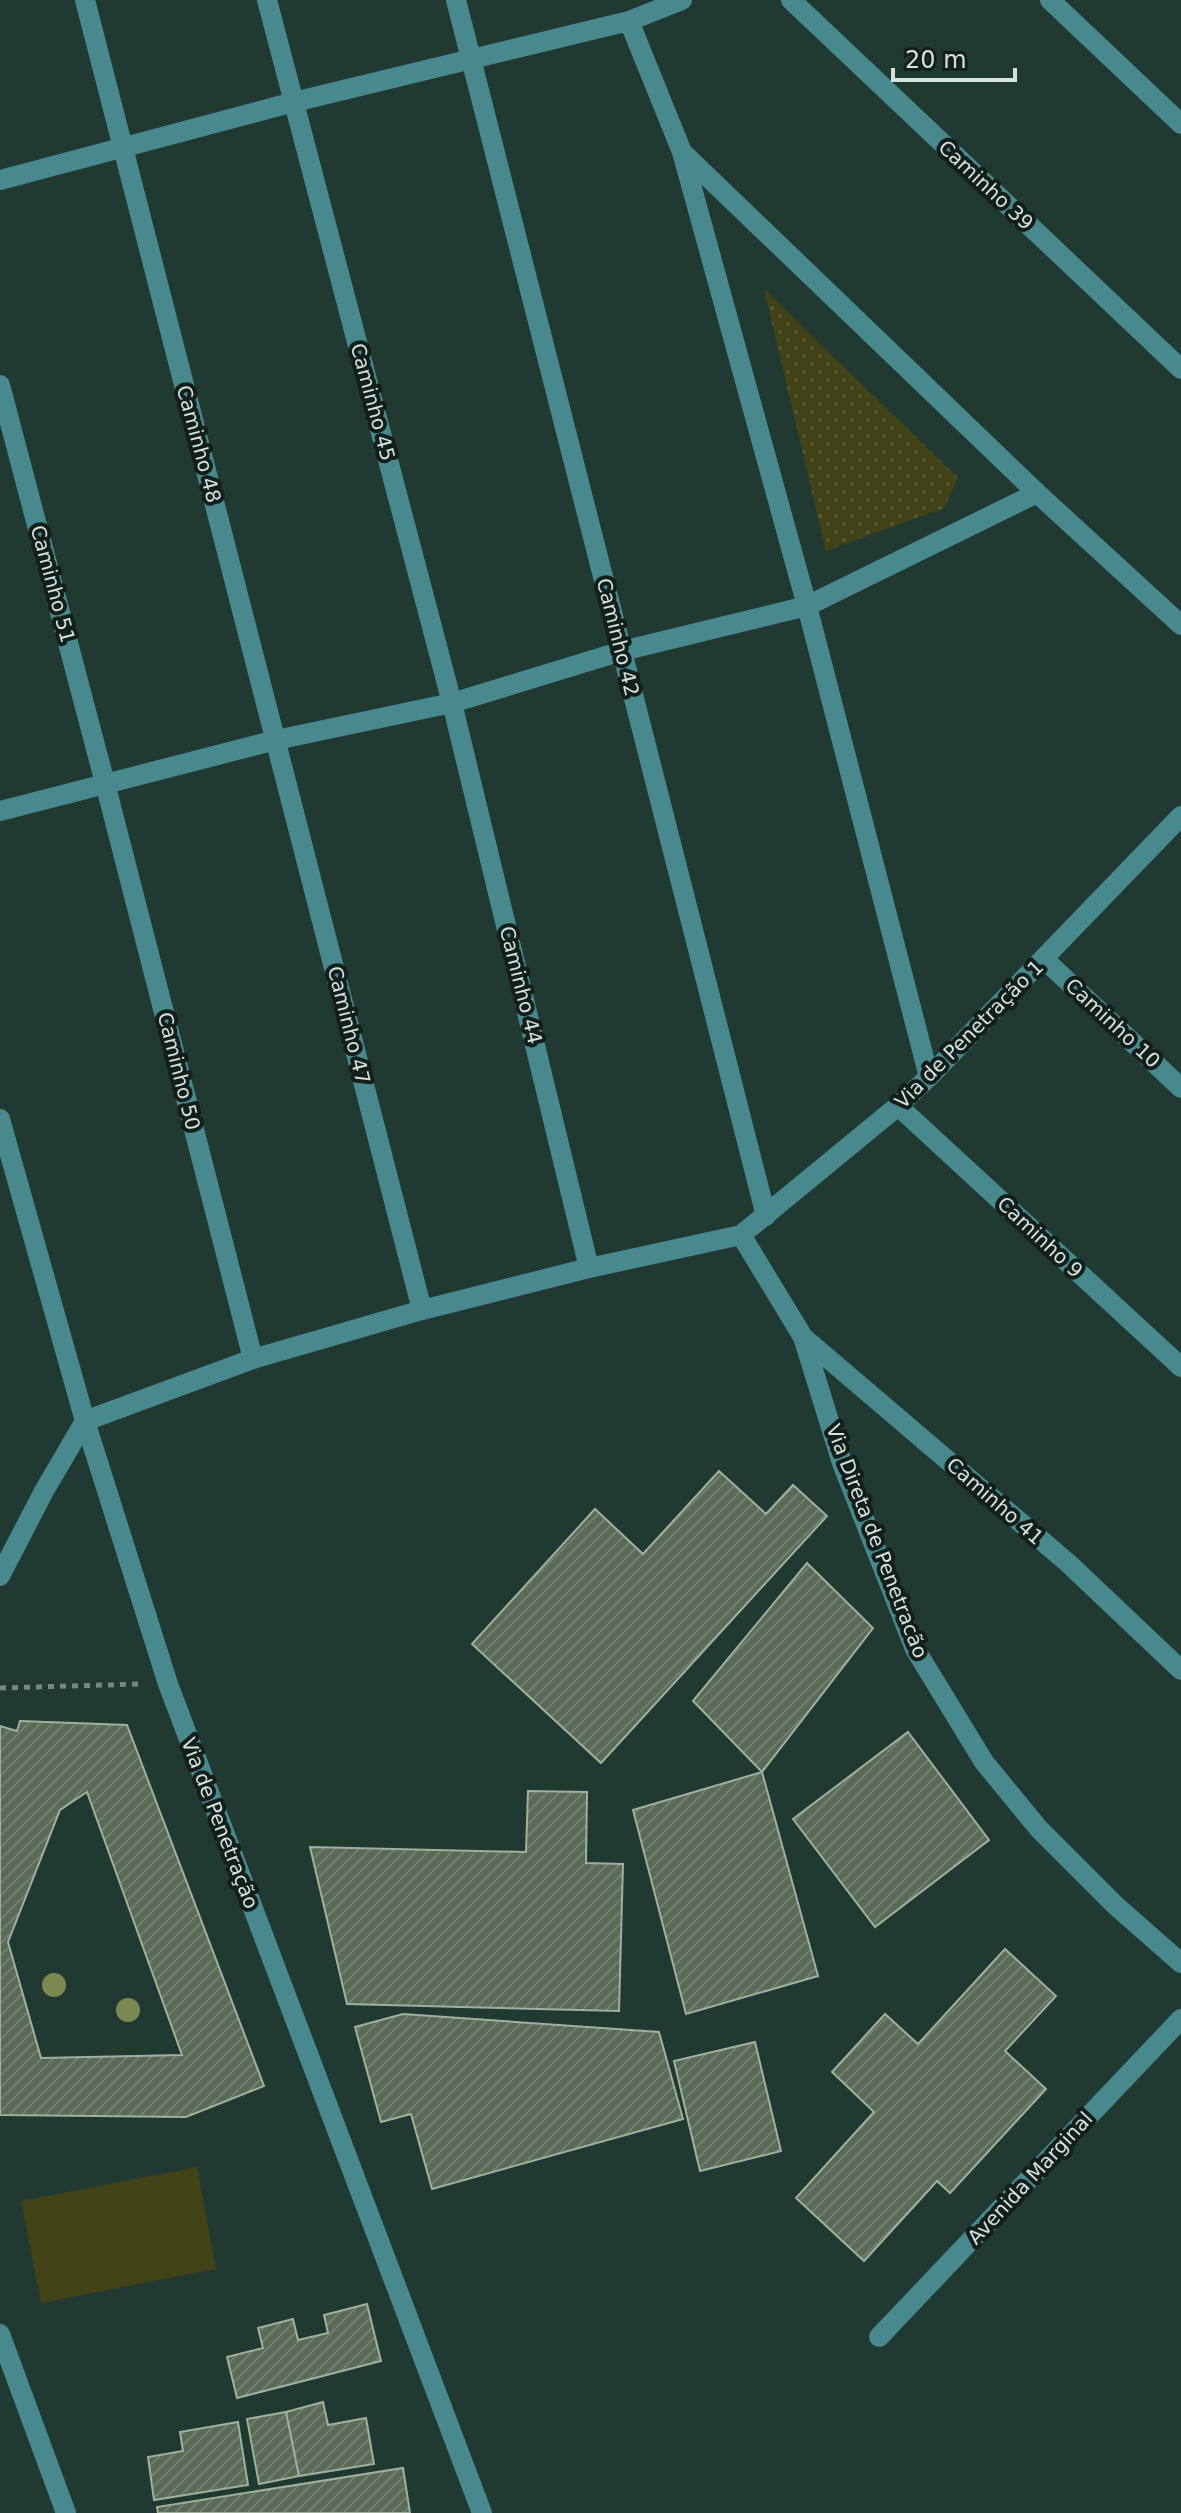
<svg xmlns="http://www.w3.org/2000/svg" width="1181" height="2513" font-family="'DejaVu Sans',sans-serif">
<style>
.grass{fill:#414215}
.park{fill:url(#park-dots)}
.building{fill:url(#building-hatch);stroke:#9fb19c;stroke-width:2;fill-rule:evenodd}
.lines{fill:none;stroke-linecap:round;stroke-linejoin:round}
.path{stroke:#738881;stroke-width:5;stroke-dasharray:6 6;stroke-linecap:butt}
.minor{stroke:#48898e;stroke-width:20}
.tree{fill:#7b8951}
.labels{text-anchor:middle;stroke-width:8;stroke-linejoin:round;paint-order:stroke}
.street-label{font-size:20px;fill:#d3e2dc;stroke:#131f1b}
</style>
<defs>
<pattern id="park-dots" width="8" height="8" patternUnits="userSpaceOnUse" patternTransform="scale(2)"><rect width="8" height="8" fill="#414215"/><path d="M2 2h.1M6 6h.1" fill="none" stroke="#5c5d36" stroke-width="1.8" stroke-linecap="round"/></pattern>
<pattern id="building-hatch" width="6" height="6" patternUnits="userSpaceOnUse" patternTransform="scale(2)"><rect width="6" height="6" fill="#596a57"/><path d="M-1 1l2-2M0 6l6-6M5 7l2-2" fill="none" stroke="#707f6f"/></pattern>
</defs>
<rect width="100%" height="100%" fill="#203a32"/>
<path class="grass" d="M197,2167l19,102 -175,34 -20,-102z"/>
<path class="park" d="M764,289l194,189 -14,30 -118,43z"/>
<path class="building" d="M719,1471l47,43 27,-29 34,31 -226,247 -129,-119 123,-135 48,45z
M807,1563l66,65 -111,144 -69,-71z
M20,1721l107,4 137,361 -78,31 -186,-2v-389l17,5zM87,1792l95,263 -141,3 -33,-116 52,-132z
M908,1732l81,108 -114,87 -82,-108z
M762,1772l56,204 -132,38 -53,-204z
M528,1791l59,1 -1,71 37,1 -4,147 -272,-7 -37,-157 216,5z
M1005,1949l51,47 -51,55 41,38 -96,104 -13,-12 -73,80 -68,-63 78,-86 -42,-40 53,-58 33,30z
M403,2014l256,18 24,87 -251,70 -21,-75 -30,8 -26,-95z
M755,2042l26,109 -81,20 -26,-110z
M367,2304l14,57 -144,37 -10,-41 36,-9 -5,-20 35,-9 5,21 30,-7 -4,-18z
M323,2402l5,23 38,-7 8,46 -75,12 -13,-64z
M286,2412l13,64 -40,8 -12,-65z
M238,2422l10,63 -94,15 -6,-43 35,-6 -3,-19z
M403,2468l7,45h-252l-1,-6z"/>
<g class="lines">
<path class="path" d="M0,1688l139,-4"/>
<path class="minor" d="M85,0l337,1310
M267,0l185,703 137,565
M456,0l310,1216
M791,0l390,369
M1050,0l131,124
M629,21l53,131 125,454 122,471
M682,152l355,341 144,132
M0,180l294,-78 335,-81 53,-21
M0,385l105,398 148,576
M0,811l276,-71 176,-37 170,-52 185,-45 230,-113
M1044,959l137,129
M898,1106l283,261
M0,1119l85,302 83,263 314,829
M741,1235l62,102 39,126 73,186 69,113 55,67 76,76 66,58
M803,1337l265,226 113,107
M0,1576l44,-85 41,-70 168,-62 169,-49 167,-42 152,-33 157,-129 31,-29 252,-261
M0,2334l66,179
M879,2337l302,-318"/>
</g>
<g class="tree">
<circle cx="54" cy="1985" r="12"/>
<circle cx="128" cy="2010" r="12"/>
</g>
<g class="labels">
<g class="street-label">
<text transform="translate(986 185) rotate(43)" y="7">Caminho 39</text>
<text transform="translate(373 402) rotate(75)" y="7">Caminho 45</text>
<text transform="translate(199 444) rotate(75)" y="7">Caminho 48</text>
<text transform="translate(53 584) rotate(75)" y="7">Caminho 51</text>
<text transform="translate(618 637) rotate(76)" y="7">Caminho 42</text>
<text transform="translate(521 985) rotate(76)" y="7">Caminho 44</text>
<text transform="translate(1113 1023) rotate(43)" y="7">Caminho 10</text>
<text transform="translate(349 1025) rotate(76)" y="7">Caminho 47</text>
<text transform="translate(969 1034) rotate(-45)" y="7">Via de Penetração 1</text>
<text transform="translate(179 1071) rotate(76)" y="7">Caminho 50</text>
<text transform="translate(1040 1237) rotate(43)" y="7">Caminho 9</text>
<text transform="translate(995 1501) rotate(41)" y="7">Caminho 41</text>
<text transform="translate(877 1541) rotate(69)" y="7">Via Direta de Penetracão</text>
<text transform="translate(220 1823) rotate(69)" y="7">Via de Penetração</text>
<text transform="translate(1030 2178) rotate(-47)" y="7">Avenida Marginal</text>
</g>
</g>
<path d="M893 68v12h122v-12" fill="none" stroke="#d3e2dc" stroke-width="4"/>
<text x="905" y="68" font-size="24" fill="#d3e2dc" stroke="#131f1b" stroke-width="6" paint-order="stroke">20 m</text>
</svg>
